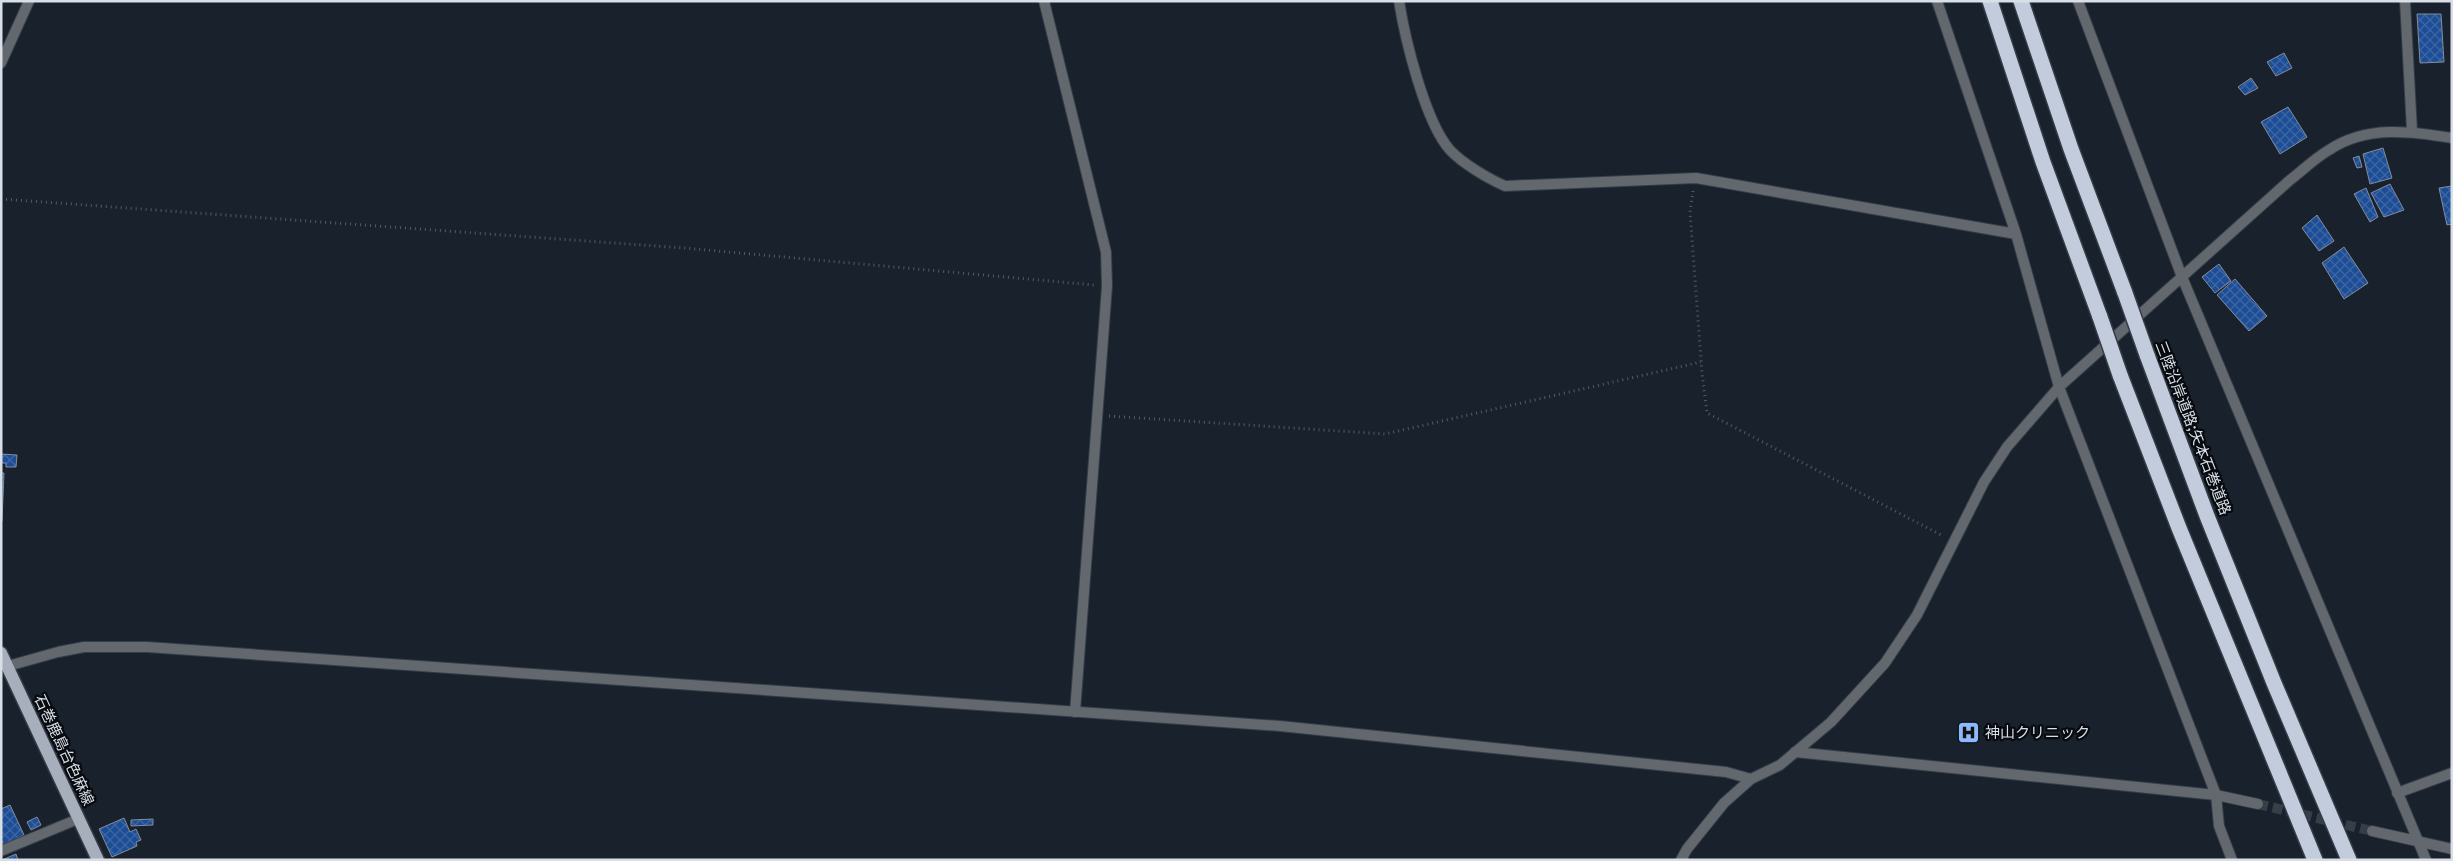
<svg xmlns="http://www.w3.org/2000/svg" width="2453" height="861" font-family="Literata,'Noto Sans JP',serif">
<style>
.building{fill:url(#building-cross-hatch);stroke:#838c9b}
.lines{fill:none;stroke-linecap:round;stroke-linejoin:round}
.minor-tunnel{stroke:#363e48;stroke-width:10;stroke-dasharray:10 5;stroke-linecap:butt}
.minor-casing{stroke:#343c46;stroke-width:12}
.tertiary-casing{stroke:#343c46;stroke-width:12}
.primary-casing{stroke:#343c46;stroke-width:15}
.motorway-casing{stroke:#343c46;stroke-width:18}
.path{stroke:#545b65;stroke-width:3;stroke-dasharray:1 4;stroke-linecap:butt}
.minor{stroke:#63676e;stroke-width:10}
.tertiary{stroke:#63676e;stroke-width:10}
.primary{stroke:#a7afbc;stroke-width:12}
.motorway{stroke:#c2ccdc;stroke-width:15}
.motorway-bridge-casing{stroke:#343c46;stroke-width:18;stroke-linecap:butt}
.motorway-bridge{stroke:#c2ccdc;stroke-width:15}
.labels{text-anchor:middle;stroke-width:4.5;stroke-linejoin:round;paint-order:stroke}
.street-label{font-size:15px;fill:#d9dfe7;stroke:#070a0f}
.poi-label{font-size:15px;fill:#d9dfe7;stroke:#070a0f;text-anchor:start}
</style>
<defs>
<pattern id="building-cross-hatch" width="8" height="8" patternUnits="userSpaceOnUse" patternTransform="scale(1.25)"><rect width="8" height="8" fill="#1d4d95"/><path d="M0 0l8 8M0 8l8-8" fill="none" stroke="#3d66a4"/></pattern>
</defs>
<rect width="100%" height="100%" fill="#19212c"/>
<path class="building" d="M2417,14h24l3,48 -24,1z
M2284,53l8,15 -16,8 -9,-14z
M2251,78l7,10 -13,7 -7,-8z
M2288,107l19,30 -27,17 -19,-32z
M2383,148l9,30 -22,6 -7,-30z
M2359,156l3,11 -5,1 -4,-10z
M2390,184l14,26 -20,7 -13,-24z
M2452,186v38l-5,1 -8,-37z
M2366,188l12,29 -8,5 -16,-28z
M2317,215l17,26 -15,10 -17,-23z
M2344,247l24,36 -24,16 -22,-36z
M2219,264l12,17 -16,12 -13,-16z
M2235,279l32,37 -18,15 -32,-36z
M1,454l16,1 -1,12h-10v-4h-5z
M1,473h3l-2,48h-1z
M10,805l14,30 -20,10 -3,-6v-30z
M37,817l4,8 -10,5 -4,-8z
M124,818l6,14 6,-3 5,11 -5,2 1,4 -25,11 -13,-28z
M153,819v6l-22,1v-6z
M16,854l2,6h-16z"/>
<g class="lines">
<path class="minor-tunnel" d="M2258,804l114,27"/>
<defs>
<path id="minor" d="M1044,1l62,251 1,34 -32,426
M1399,1c6,38 26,121 51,149 13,14 39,29 55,36l191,-8 320,56
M1937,1l79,233 43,153 157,408 3,31 13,34
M2078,1l104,276 244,583
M2405,1l7,130
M1,63l28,-62
M1795,752l421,43 42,9
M2397,793l55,-20
M2372,831l80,18
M1,851l77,-32"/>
<path id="tertiary" d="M8,666l50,-14 26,-5h63l1133,79 446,46 25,7
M1681,860l6,-11 37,-46 27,-24 29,-14 51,-43 54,-59 32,-48 67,-133 23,-35 52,-60 231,-207c13,-10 25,-22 39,-30 37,-25 82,-19 123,-12"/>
<path id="primary" d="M1,653l97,207"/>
<path id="motorway" d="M1990,1l53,161 57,155
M2021,1l50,148 54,144
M2147,355l60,161 67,167 75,177
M2120,375l59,153 136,332"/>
</defs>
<use href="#minor" class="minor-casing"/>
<use href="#tertiary" class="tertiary-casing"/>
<use href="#primary" class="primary-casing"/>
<use href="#motorway" class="motorway-casing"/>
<path class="path" d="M1693,191l-3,21 12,161 5,40 236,123
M1,199l683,49 410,37
M1109,416l276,18 316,-72"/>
<use href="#minor" class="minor"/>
<use href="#tertiary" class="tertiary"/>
<use href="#primary" class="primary"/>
<use href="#motorway" class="motorway"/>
<defs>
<path id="motorway-bridge" d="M2125,293l22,62
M2100,317l20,58"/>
</defs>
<use href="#motorway-bridge" class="motorway-bridge-casing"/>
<use href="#motorway-bridge" class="motorway-bridge"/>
</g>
<defs>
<symbol id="hospital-square" viewBox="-11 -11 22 22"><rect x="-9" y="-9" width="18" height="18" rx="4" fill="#8db9fc" stroke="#070a0f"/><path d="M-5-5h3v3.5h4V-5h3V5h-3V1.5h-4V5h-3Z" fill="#111"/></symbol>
</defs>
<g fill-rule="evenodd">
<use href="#hospital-square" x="1956" y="720" width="25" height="25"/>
</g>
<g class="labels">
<g class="street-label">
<text transform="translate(2193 428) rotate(69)" y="5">三陸沿岸道路;矢本石巻道路</text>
<text transform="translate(64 750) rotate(65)" y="5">石巻鹿島台色麻線</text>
</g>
<g class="poi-label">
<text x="1985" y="738">神山クリニック</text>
</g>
</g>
<rect width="2453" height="861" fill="none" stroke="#d9dfe7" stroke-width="5"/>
</svg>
